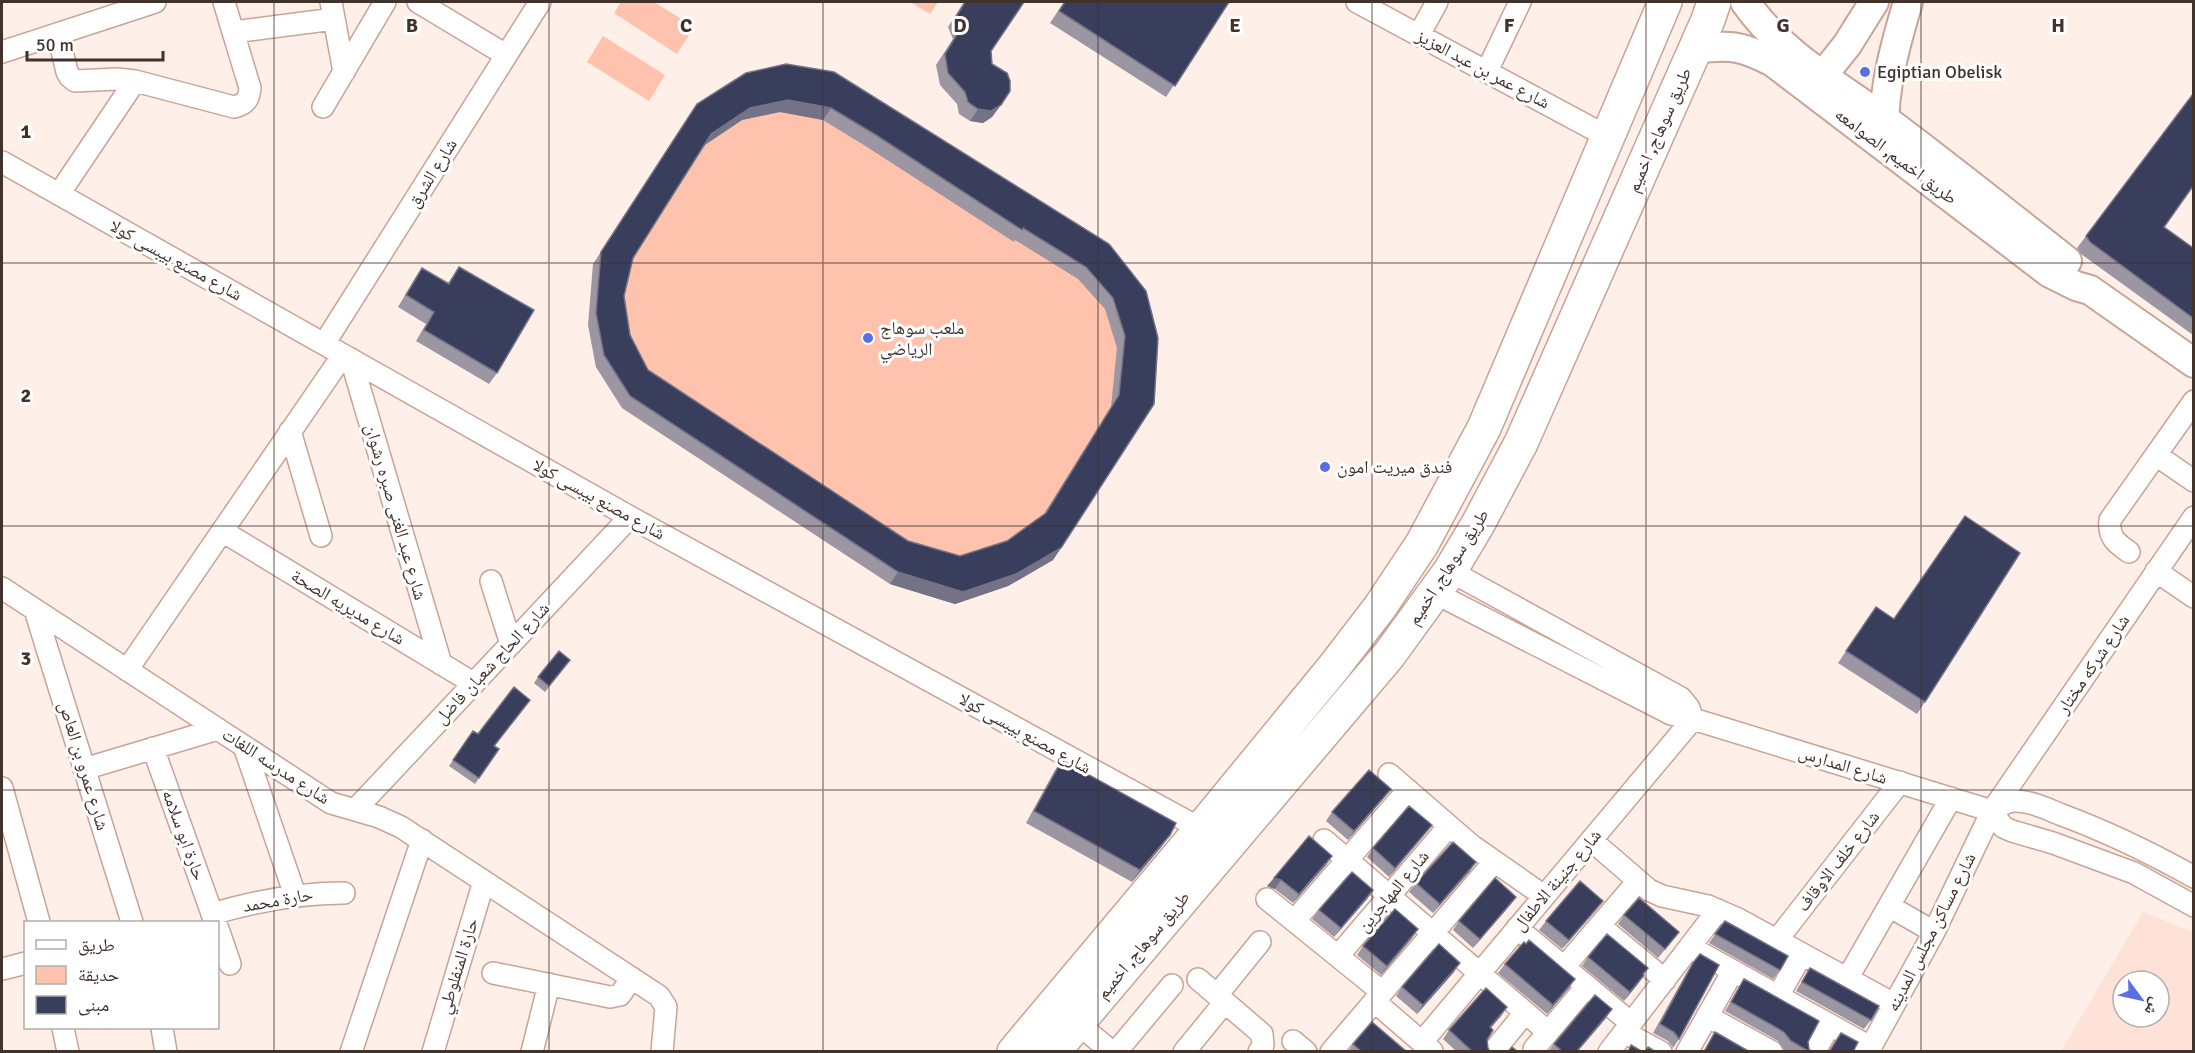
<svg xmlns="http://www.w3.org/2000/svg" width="2195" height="1053" font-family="Signika,'Noto Naskh Arabic',sans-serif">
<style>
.built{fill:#ffe2d7;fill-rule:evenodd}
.green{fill:#fec2ad}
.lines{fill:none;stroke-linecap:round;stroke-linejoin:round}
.street-casing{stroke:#c9a395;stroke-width:24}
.secondary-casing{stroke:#c9a395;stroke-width:32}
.primary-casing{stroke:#c9a395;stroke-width:36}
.street{stroke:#fff;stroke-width:21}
.secondary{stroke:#fff;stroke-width:28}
.primary{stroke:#fff;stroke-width:33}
.wall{fill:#9c96a2;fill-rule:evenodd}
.shaded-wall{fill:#747386}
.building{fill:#383e5b;stroke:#747386;stroke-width:1.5;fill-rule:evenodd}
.grid{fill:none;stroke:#41322c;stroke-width:1.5;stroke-opacity:0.55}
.poi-dot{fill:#5c6ee5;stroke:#fff;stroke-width:2}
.labels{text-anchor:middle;stroke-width:6;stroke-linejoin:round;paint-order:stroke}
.street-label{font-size:18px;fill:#41322c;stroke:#fff}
.poi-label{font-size:18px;fill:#41322c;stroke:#fff;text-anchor:start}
.grid-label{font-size:20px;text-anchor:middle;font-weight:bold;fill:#41322c;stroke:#fff;stroke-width:6;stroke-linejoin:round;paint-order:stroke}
</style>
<rect width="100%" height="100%" fill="#ffefe9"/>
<path class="built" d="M2143,912l50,20v119h-132zM2123,981h36v36h-36z"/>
<path class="green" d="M621,2h33l40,25 -17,27 -63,-41z
M910,2h28l-8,12z
M603,36l62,39 -16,26 -62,-39z
M778,76l254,138 117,136 -96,210 -45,26 -53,18 -65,-20 -268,-176 -26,-41 -8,-42 101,-209z"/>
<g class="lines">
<defs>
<path id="street" d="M331,2l13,70
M418,2l88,53
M1357,2l251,135
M233,32l101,-13
M58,34l9,38 3,5 5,4 42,-2 18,2 99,26c12,-3 15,-8 16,-19l-26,-86
M1419,35l18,-33
M2,52l153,-50
M1487,71l33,-69
M323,107l62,-105
M2,162l628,355 571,312
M59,194l76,-113
M324,344l216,-342
M351,359l90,305
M290,431l31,105
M2156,455l38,26
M222,531l251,152
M2129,552c-13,-9 -21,-15 -19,-32l84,-119
M1450,571l231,127 8,10 4,11
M2156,571l38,26
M491,581l20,63
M2,588l329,215 48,14 22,10 258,169 7,11 -4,45
M1435,593l236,121 22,5 299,92 11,16 9,4 41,12 81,30 60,33
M35,610l97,312
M127,670l216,-315
M244,746l51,149
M153,748l62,174
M84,769l134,-40
M1389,774l82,71 73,51
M2,788l37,134
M355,810l275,-293
M1992,811c7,-5 12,-9 21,-10 16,-1 34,8 49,14 46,17 89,38 132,62
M1324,840l224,192
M1591,840l58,50 13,6 46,10 30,13 156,85
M1267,899l115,93
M1889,906l45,26
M212,914c44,-13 86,-21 132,-21
M1295,920l113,-130
M1600,926l65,54
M1517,928l114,95
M218,929l12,35
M1777,940l123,-158
M1690,947l180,100
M1338,956l111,-130
M1564,967l74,-86
M2,969l24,-6
M493,973l117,24 10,-2 12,-17
M1198,979l64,55 1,11 -4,7
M1847,979l104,-181
M1217,995l43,-53
M1778,996l24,-42
M1374,1001l58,50
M1707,1016l65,36
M1077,1023l35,29
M63,1028l5,24
M162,1028l4,24
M1624,1032l37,20
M1293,1041l13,11
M1422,1042l271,-323
M1534,1049l53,-63
M351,1052l71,-212
M433,1052l51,-171
M532,1052l17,-68
M1116,1052l56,-67
M1184,1052l41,-50
M1331,1052l163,-190
M1493,1052l32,-39
M1609,1052l109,-142
M1687,1052l46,-81
M1814,1052l16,-27
M1868,1052l66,-120 58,-121 202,-294"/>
<path id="secondary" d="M1745,2c35,50 89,81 138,116 62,46 123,95 184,143
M1695,49c35,-5 47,-3 78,13l277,211 26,13 14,4 104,73
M1811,90l36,-45 27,-43
M1884,135c-1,-47 11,-89 24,-133"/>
<path id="primary" d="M1014,1052l187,-223 133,-162 46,-60 42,-63 62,-116 181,-426
M1053,1052l336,-397 61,-84 28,-47 43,-81 187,-423 6,-18"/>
</defs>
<use href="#street" class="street-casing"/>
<use href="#secondary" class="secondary-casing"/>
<use href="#primary" class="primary-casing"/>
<use href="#street" class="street"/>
<use href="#secondary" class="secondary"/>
<use href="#primary" class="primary"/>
</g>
<path class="wall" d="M964,2h60l-33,49 1,13 18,27 -18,26 -9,6 -13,-2 -11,-7 -2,-10 -17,-19 -4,-20 17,-26 -5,-12z
M1064,2h165l-63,95 -116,-74z
M786,64l323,180 49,94 -97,210 -8,12 -45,26 -53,18 -65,-20 -268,-176 -26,-41 -8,-42 5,-61 104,-160zM780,112l43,8 44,27 147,95 1,-2 63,39 27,30 12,39 -6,59 -67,107 -37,27 -47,15 -52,-15 -260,-171 -18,-35 -6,-39 9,-38 72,-113 37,-25z
M2164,227l29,21v87l-112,-81 -4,-6 9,-12z
M459,267l38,106 -8,11 -73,-43 10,-17 -28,-17 16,-27 8,-12 26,15z
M1876,607l49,95 -8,12 -79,-51z
M570,660l-25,32 -11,-9 4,-6z
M473,731l26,18 -24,35 -26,-18z
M1062,760l100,86 -30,36 -106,-59 28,-51z
M1391,789l-7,9 -36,42 -22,-19 6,-9z
M1432,825l-7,9 -36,43 -22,-20 6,-9z
M1332,856l-6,9 -33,38 -18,-14 -8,-3z
M1470,871l-37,42 -24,-21 7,-9z
M1373,890l-6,9 -33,38 -22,-18 7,-9z
M1510,905l-37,43 -20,-18 6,-9z
M1596,910l-34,39 -23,-19 7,-9z
M1624,915l48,26 -14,17 -40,-34z
M1725,921l55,49 -7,9 -64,-36z
M1412,938l-31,37 -24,-20 6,-9z
M1526,944l43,44 -22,26 -49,-41 7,-9z
M1588,957l55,17 1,1 -20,26 -42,-35z
M1693,963l-14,76 -6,9 -5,-7 -15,-8 34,-61z
M1810,968l61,52 -7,9 -68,-38z
M1454,972l-37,42 -21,-18 6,-9z
M1744,979l64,63 1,7 2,3h-24l-3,-2 -6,-9 -53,-30z
M1501,1016l-10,12 -4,12 1,8 2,4h-33l-14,-13 6,-9z
M1606,1018l-29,34h-29l6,-8z
M1715,1032l35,20h-47z
M1353,1044l54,8h-59z"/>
<path class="shaded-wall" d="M788,100l43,8 -8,12 -43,-8 -38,8 -39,26 8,-12 39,-26z
M1001,105l-9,12 -9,6 -13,-2 8,-12z
M1061,548l-8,12 -45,26 -53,18 -65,-20 8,-12z
M1391,789l-7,9 -36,42 6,-9z
M1432,825l-7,9 -36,43 6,-9z
M1170,835l-8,11 -30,36 8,-12z
M1332,856l-6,9 -33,38 6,-9z
M1476,862l-6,9 -37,42 7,-9z
M1274,878l7,2 -6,9 -8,-3z
M1373,890l-6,9 -33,38 7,-9z
M1516,897l-6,8 -37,43 7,-9z
M1603,901l-7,9 -34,39 7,-9z
M1418,929l-6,9 -31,37 6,-9z
M1460,963l-6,9 -37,42 6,-9z
M1644,975l-6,9 -14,17 6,-9z
M1575,979l-6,9 -22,26 6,-9z
M1507,1007l-6,9 -18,20 7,-9z
M1612,1009l-6,9 -29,34h-1z"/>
<path class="building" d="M965,2h59l-33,49 1,13 15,9 3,8v10l-9,14 -10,6 -13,-2 -10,-7 -3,-10 -17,-19 -3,-19 16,-26 -4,-13z
M1065,2h164l-54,84 -116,-75z
M786,64l48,8 275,172 37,47 12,47 -4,66 -93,144 -45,26 -53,18 -65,-20 -268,-176 -26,-41 -8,-42 5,-61 96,-148 49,-31zM788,100l43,8 45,27 146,95 1,-2 63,39 27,31 12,38 -6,59 -73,118 -39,28 -47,15 -52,-15 -260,-171 -18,-35 -6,-39 9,-38 78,-124 39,-26z
M2193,94v92l-29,41 29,21v70l-103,-76 -4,-6z
M459,267l75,43 -37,63 -73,-43 10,-18 -28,-17 16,-27 27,16z
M1965,516l55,37 -95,149 -79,-51 30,-44 18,12z
M559,651l11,9 -21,26 -11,-9z
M514,687l16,13 -36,46 5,3 -20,29 -26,-18 20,-29 5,3z
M1062,760l114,63 -6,12 -30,35 -106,-59z
M1369,770l22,19 -37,42 -22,-19z
M1409,806l23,19 -37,43 -22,-20z
M1309,836l23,20 -33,38 -18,-14 -7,-2z
M1453,842l23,20 -36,42 -24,-21z
M1352,872l21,18 -32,38 -22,-18z
M1495,878l21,19 -36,42 -21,-18z
M1580,881l23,20 -34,39 -23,-19z
M1639,898l40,34 -14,17 -41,-34z
M1395,909l23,20 -31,37 -24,-20z
M1725,921l63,35 -8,14 -65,-36z
M1607,934l41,34 -5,6 1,1 -14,17 -42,-35z
M1529,940l46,39 -22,26 -48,-41 19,-22 2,2z
M1439,944l21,19 -37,42 -21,-18z
M1700,954l19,11 -40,74 -5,-7 -14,-8 33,-61z
M1810,968l69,38 -8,14 -69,-38z
M1744,979l75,42 -11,21 1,7 2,3h-1l-19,-11 -7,-9 -53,-30z
M1486,988l21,19 -17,20 3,3 -6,10 1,8 2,4h-17l-24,-22z
M1595,995l17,14 -36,43h-13l-9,-8z
M1372,1022l35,30h-45l-9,-8z
M1715,1032l35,20h-46z
M1841,1033l17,9 -5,10h-24z
M1631,1045l12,7h-15z
M1512,1047l6,5h-10z
M1648,1047l8,5h-11z"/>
<path class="grid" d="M274,2v1050M549,2v1050M823,2v1050M1098,2v1050M1372,2v1050M1646,2v1050M1921,2v1050M2,263h2192M2,526h2192M2,790h2192"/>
<g class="poi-dot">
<circle cx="1865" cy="72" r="6"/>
<circle cx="868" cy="338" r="6"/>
<circle cx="1325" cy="467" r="6"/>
</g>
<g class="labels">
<g class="street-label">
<text transform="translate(1483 69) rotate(28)" y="6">شارع عمر بن عبد العزيز</text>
<text transform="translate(1659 130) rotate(-66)" y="6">طريق سوهاج, اخميم</text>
<text transform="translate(1896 156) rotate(37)" y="6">طريق اخميم, الصوامعه</text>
<text transform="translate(432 173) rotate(-58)" y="6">شارع الشرق</text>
<text transform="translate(176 260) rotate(29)" y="6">شارع مصنع بيبسى كولا</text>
<text transform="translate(599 499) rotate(29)" y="6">شارع مصنع بيبسى كولا</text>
<text transform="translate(396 512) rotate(74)" y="6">شارع عبد الغنى صبره رشوان</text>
<text transform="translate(1448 567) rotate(-57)" y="6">طريق سوهاج, اخميم</text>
<text transform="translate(348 607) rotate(31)" y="6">شارع مديريه الصحة</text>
<text transform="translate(492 663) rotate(-47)" y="6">شارع الحاج شعبان فاضل</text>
<text transform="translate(2093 664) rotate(-56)" y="6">شارع شركه مختار</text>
<text transform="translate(1025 733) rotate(29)" y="6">شارع مصنع بيبسى كولا</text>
<text transform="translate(1843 765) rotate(17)" y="6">شارع المدارس</text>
<text transform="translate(84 766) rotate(73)" y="6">شارع عمرو بن العاص</text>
<text transform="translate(276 766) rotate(33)" y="6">شارع مدرسه اللغات</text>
<text transform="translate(184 835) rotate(70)" y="6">حارة ابو سلامه</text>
<text transform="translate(1838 861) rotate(-52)" y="6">شارع خلف الاوقاف</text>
<text transform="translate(1557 880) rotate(-50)" y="6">شارع جنينة الاطفال</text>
<text transform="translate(1393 891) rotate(-50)" y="6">شارع المهاجرين</text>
<text transform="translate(278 900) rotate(-10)" y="6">حارة محمد</text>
<text transform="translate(1931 932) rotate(-63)" y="6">شارع مساكن مجلس المدينه</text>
<text transform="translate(1143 945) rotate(-50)" y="6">طريق سوهاج, اخميم</text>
<text transform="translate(458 966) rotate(-73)" y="6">حارة المنفلوطي</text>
</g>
<g class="poi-label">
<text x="1877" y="78">Egiptian Obelisk</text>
<text x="880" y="334">ملعب سوهاج<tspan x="880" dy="21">الرياضي</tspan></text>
<text x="1337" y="473">فندق ميريت امون</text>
</g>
</g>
<g class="grid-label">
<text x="412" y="32">B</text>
<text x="686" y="32">C</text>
<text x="960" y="32">D</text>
<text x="1235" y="32">E</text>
<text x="1509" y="32">F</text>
<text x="1783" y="32">G</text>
<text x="2058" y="32">H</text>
<text x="26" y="138">1</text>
<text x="26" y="402">2</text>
<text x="26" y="665">3</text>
</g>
<rect width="2195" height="1053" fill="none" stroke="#41322c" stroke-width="6"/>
<rect x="24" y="921" width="195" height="108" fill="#ffffff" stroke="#b3adab" stroke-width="1.5"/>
<rect x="36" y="940" width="30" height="9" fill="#ffffff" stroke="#b3adab" stroke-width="1.5"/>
<text x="78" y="951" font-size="18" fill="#41322c">طريق</text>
<rect x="36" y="966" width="30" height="18" fill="#fec2ad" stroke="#b3adab" stroke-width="1.5"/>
<text x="78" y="981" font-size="18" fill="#41322c">حديقة</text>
<rect x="36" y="996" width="30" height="18" fill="#383e5b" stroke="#b3adab" stroke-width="1.5"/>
<text x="78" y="1011" font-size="18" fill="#41322c">مبنى</text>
<g transform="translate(2141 999) rotate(123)"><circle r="28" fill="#ffffff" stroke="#b3adab" stroke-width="1.5"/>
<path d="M0-4.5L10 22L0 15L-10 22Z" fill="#5c6ee5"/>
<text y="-9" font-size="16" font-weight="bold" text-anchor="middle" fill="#41322c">ش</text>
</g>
<path d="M27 51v9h136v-9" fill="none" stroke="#41322c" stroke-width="3"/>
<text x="36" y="51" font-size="18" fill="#41322c" stroke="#ffffff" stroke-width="4.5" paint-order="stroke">50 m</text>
</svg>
